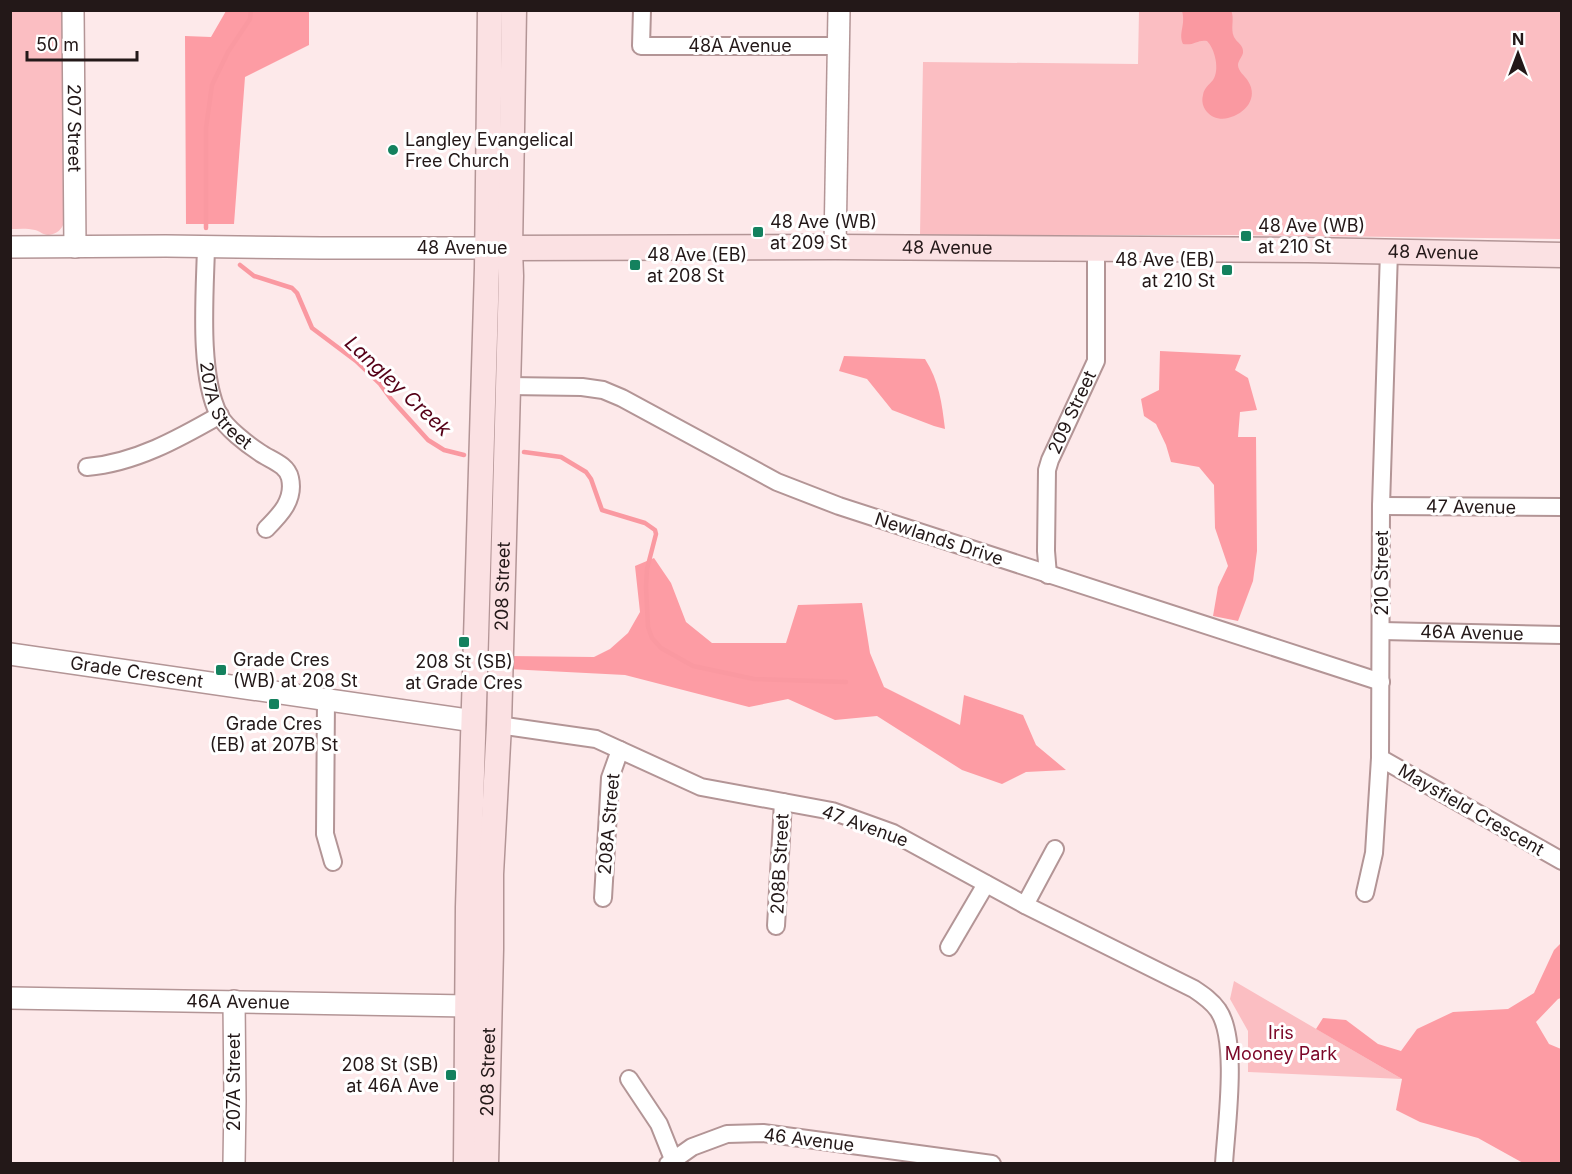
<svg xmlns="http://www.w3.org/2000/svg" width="1572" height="1174" font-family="Inter,sans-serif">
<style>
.green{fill:#fbbec2}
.forest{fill:#fd9ca4}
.water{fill:#fa99a1}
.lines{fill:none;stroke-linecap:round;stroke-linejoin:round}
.stream{stroke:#fa99a1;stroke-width:4.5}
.minor-casing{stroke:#b39596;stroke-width:20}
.tertiary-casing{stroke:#b39596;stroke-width:24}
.secondary-casing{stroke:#b39596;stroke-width:27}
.minor{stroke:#fff;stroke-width:16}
.tertiary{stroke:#fff;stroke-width:21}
.secondary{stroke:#fbe1e3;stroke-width:24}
.poi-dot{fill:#14815e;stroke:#fff;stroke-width:2}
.labels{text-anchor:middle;stroke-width:6;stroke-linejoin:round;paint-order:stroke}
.street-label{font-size:18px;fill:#231818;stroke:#fff}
.poi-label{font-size:18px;fill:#231818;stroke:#fff;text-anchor:start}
.park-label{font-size:18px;fill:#7b0627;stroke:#fff}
.water-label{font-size:20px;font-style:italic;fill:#550017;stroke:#fff}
</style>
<rect width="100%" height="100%" fill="#fde9ea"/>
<path class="green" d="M10,11h52l1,190c5,13 3,33 -15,34 -5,0 -8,-4 -13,-5 -8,-2 -17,-1 -24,-1z
M1139,11h422v228l-327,-4h-314l3,-173 215,2z
M1234,981l168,98 -154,-7v-41l-18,-32z"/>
<path class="forest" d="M226,11h83v34l-64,32 -11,147h-48l-1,-188 26,1z
M1160,351l81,4 -6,15 13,8 9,32 -17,2 -2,25h18l1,114 -4,30 -15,40 -25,-5 5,-29 10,-21 -13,-38 -1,-43 -15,-18 -28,-5 -5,-17 -10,-21 -12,-8 -3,-17 18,-9z
M844,356l81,3c14,22 17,44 20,70l-11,-3 -42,-16 -25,-31 -28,-8z
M654,558l17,25 15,39 26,21h74l12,-38 64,-2 8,50 14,34 76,38 4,-30 59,20 13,30 30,25 -40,2 -24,12 -40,-14 -85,-54 -42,4 -47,-21 -39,8 -124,-32 -118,-6v-13l87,1 16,-8 18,-16 12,-21 -5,-46z
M1561,943v55l-3,1 -22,23 13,22 12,5v114h-38l-45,-25 -58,-16 -24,-12 6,-31 -86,-50 7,-11 23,2 32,24 23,7 16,-22 36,-17 55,-3 26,-16 20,-43z"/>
<path class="water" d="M1182,11l49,-1c4,9 -1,18 3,27 3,6 10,8 9,16 -1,4 -5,8 -5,12 0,6 7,11 10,16 11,17 -3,33 -20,37 -14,4 -29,-8 -25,-23 1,-7 6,-10 10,-15 7,-10 2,-31 -6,-39 -9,-2 -13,5 -24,3 -5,-11 3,-19 -1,-33z"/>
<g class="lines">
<path class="stream" d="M206,228v-100l6,-43 16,-33 22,-33 1,-9
M240,265l14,11 38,12 5,5 15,35 44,33 24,23 11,15 37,41 16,10 20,5
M524,452l37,5 25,15 5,7 11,31 43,13 10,7 1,4 -9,35 -1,18 2,40 4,11 9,10 32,18 61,13 92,3"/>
<defs>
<g id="minor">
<path d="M642,10l-1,36h197"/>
<path id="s1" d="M206,247c-1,45 -8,127 13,168 7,13 28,29 40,37 11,8 28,12 31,26 5,22 -10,37 -24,51"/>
<path d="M508,386l74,1 21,3 19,8 155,84 62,24 542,176"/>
<path d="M87,467c48,-4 91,-28 133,-52"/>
<path d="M1381,506l181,1"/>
<path id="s2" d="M1048,575l-2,-24 1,-81 3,-10 46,-99v-112"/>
<path id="s3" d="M1382,631l180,4"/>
<path d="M326,699l-1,135 8,28"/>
<path d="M499,725l97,14 105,48 131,24 61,22 132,72 169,84c9,6 18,12 24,21 21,30 8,117 6,154"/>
<path d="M1380,758l182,103"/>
<path d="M1365,893l9,-40 6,-95 1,-252 8,-255"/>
<path d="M603,898l7,-120 10,-28"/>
<path d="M1025,905l30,-56"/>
<path d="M776,926l7,-124"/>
<path d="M949,947l37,-63"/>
<path d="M629,1079l30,45 16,40"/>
<path d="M668,1164l24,-17 35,-13 36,-1 229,31"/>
</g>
<g id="tertiary">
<path id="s4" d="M73,10l2,237"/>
<path d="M10,247l156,-1 155,2h167"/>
<path d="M835,247l4,-237"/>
<path id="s5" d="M10,654l464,67"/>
<path id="s6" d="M10,998l457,8"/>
<path d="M234,1164l1,-63 -1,-100"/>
</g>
<g id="secondary">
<path id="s7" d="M493,248l342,-1 473,3 254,5"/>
<path d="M466,1164l2,-257 19,-639 3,-258"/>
<path id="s8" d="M486,1164l5,-215v-75l8,-149 12,-449 -1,-27 4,-239"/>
</g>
</defs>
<use href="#minor" class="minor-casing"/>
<use href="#tertiary" class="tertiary-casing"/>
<use href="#secondary" class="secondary-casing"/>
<use href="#minor" class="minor"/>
<use href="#tertiary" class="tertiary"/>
<use href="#secondary" class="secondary"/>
</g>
<g class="poi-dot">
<circle cx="393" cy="150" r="6"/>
<rect x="752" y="226" width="12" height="12" rx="3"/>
<rect x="1240" y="230" width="12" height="12" rx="3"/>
<rect x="629" y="259" width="12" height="12" rx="3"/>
<rect x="1221" y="264" width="12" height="12" rx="3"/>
<rect x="458" y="636" width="12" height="12" rx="3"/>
<rect x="215" y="664" width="12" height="12" rx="3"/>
<rect x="268" y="698" width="12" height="12" rx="3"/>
<rect x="445" y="1069" width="12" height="12" rx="3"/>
</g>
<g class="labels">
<g class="street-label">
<text x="740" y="52">48A Avenue</text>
<text dy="6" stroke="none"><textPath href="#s4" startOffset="118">207 Street</textPath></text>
<text x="462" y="254">48 Avenue</text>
<text dy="6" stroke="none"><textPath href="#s7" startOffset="454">48 Avenue</textPath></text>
<text dy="6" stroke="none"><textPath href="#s7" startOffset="940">48 Avenue</textPath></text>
<text dy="6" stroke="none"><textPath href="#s1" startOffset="164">207A Street</textPath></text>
<text dy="6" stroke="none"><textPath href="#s2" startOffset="168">209 Street</textPath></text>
<text transform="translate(1471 507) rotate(1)" y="6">47 Avenue</text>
<text transform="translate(939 539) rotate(18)" y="6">Newlands Drive</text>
<text transform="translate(1382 573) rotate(-90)" y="6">210 Street</text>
<text dy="6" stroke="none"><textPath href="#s8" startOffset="578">208 Street</textPath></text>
<text dy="6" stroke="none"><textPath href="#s3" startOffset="90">46A Avenue</textPath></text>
<text dy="6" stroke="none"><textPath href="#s5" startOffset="128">Grade Crescent</textPath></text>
<text transform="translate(1471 810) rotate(30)" y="6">Maysfield Crescent</text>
<text transform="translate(609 824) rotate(-85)" y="6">208A Street</text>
<text transform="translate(865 826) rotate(20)" y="6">47 Avenue</text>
<text transform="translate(780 864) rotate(-87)" y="6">208B Street</text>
<text dy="6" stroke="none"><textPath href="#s6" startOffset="228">46A Avenue</textPath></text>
<text dy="6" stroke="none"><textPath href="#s8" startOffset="92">208 Street</textPath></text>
<text transform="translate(234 1082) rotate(-90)" y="6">207A Street</text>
<text transform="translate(809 1140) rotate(7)" y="6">46 Avenue</text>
</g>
<g class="poi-label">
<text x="405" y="146">Langley Evangelical<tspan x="405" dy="21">Free Church</tspan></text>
<text x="770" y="228">48 Ave (WB)<tspan x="770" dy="21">at 209 St</tspan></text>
<text x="1258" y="232">48 Ave (WB)<tspan x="1258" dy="21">at 210 St</tspan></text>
<text x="647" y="261">48 Ave (EB)<tspan x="647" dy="21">at 208 St</tspan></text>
<text x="1215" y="266" text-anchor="end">48 Ave (EB)<tspan x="1215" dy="21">at 210 St</tspan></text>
<text x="233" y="666">Grade Cres<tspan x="233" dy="21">(WB) at 208 St</tspan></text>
<text x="464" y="668" text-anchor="middle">208 St (SB)<tspan x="464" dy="21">at Grade Cres</tspan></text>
<text x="274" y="730" text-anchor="middle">Grade Cres<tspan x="274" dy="21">(EB) at 207B St</tspan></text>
<text x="439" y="1071" text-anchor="end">208 St (SB)<tspan x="439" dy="21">at 46A Ave</tspan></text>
</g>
<g class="park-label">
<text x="1281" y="1039">Iris<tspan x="1281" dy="21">Mooney Park</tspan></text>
</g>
<g class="water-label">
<text transform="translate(398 386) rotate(43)" y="7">Langley Creek</text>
</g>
</g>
<rect width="1572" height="1174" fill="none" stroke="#231818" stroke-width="24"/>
<g transform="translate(1518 54)" stroke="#ffffff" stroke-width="4.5" paint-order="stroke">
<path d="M0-4.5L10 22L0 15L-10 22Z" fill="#231818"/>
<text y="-9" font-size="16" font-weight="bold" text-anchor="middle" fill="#231818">N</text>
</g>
<path d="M27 51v9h110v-9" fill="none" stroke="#231818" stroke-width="3"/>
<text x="36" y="51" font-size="18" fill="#231818" stroke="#ffffff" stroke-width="4.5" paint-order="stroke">50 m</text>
</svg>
